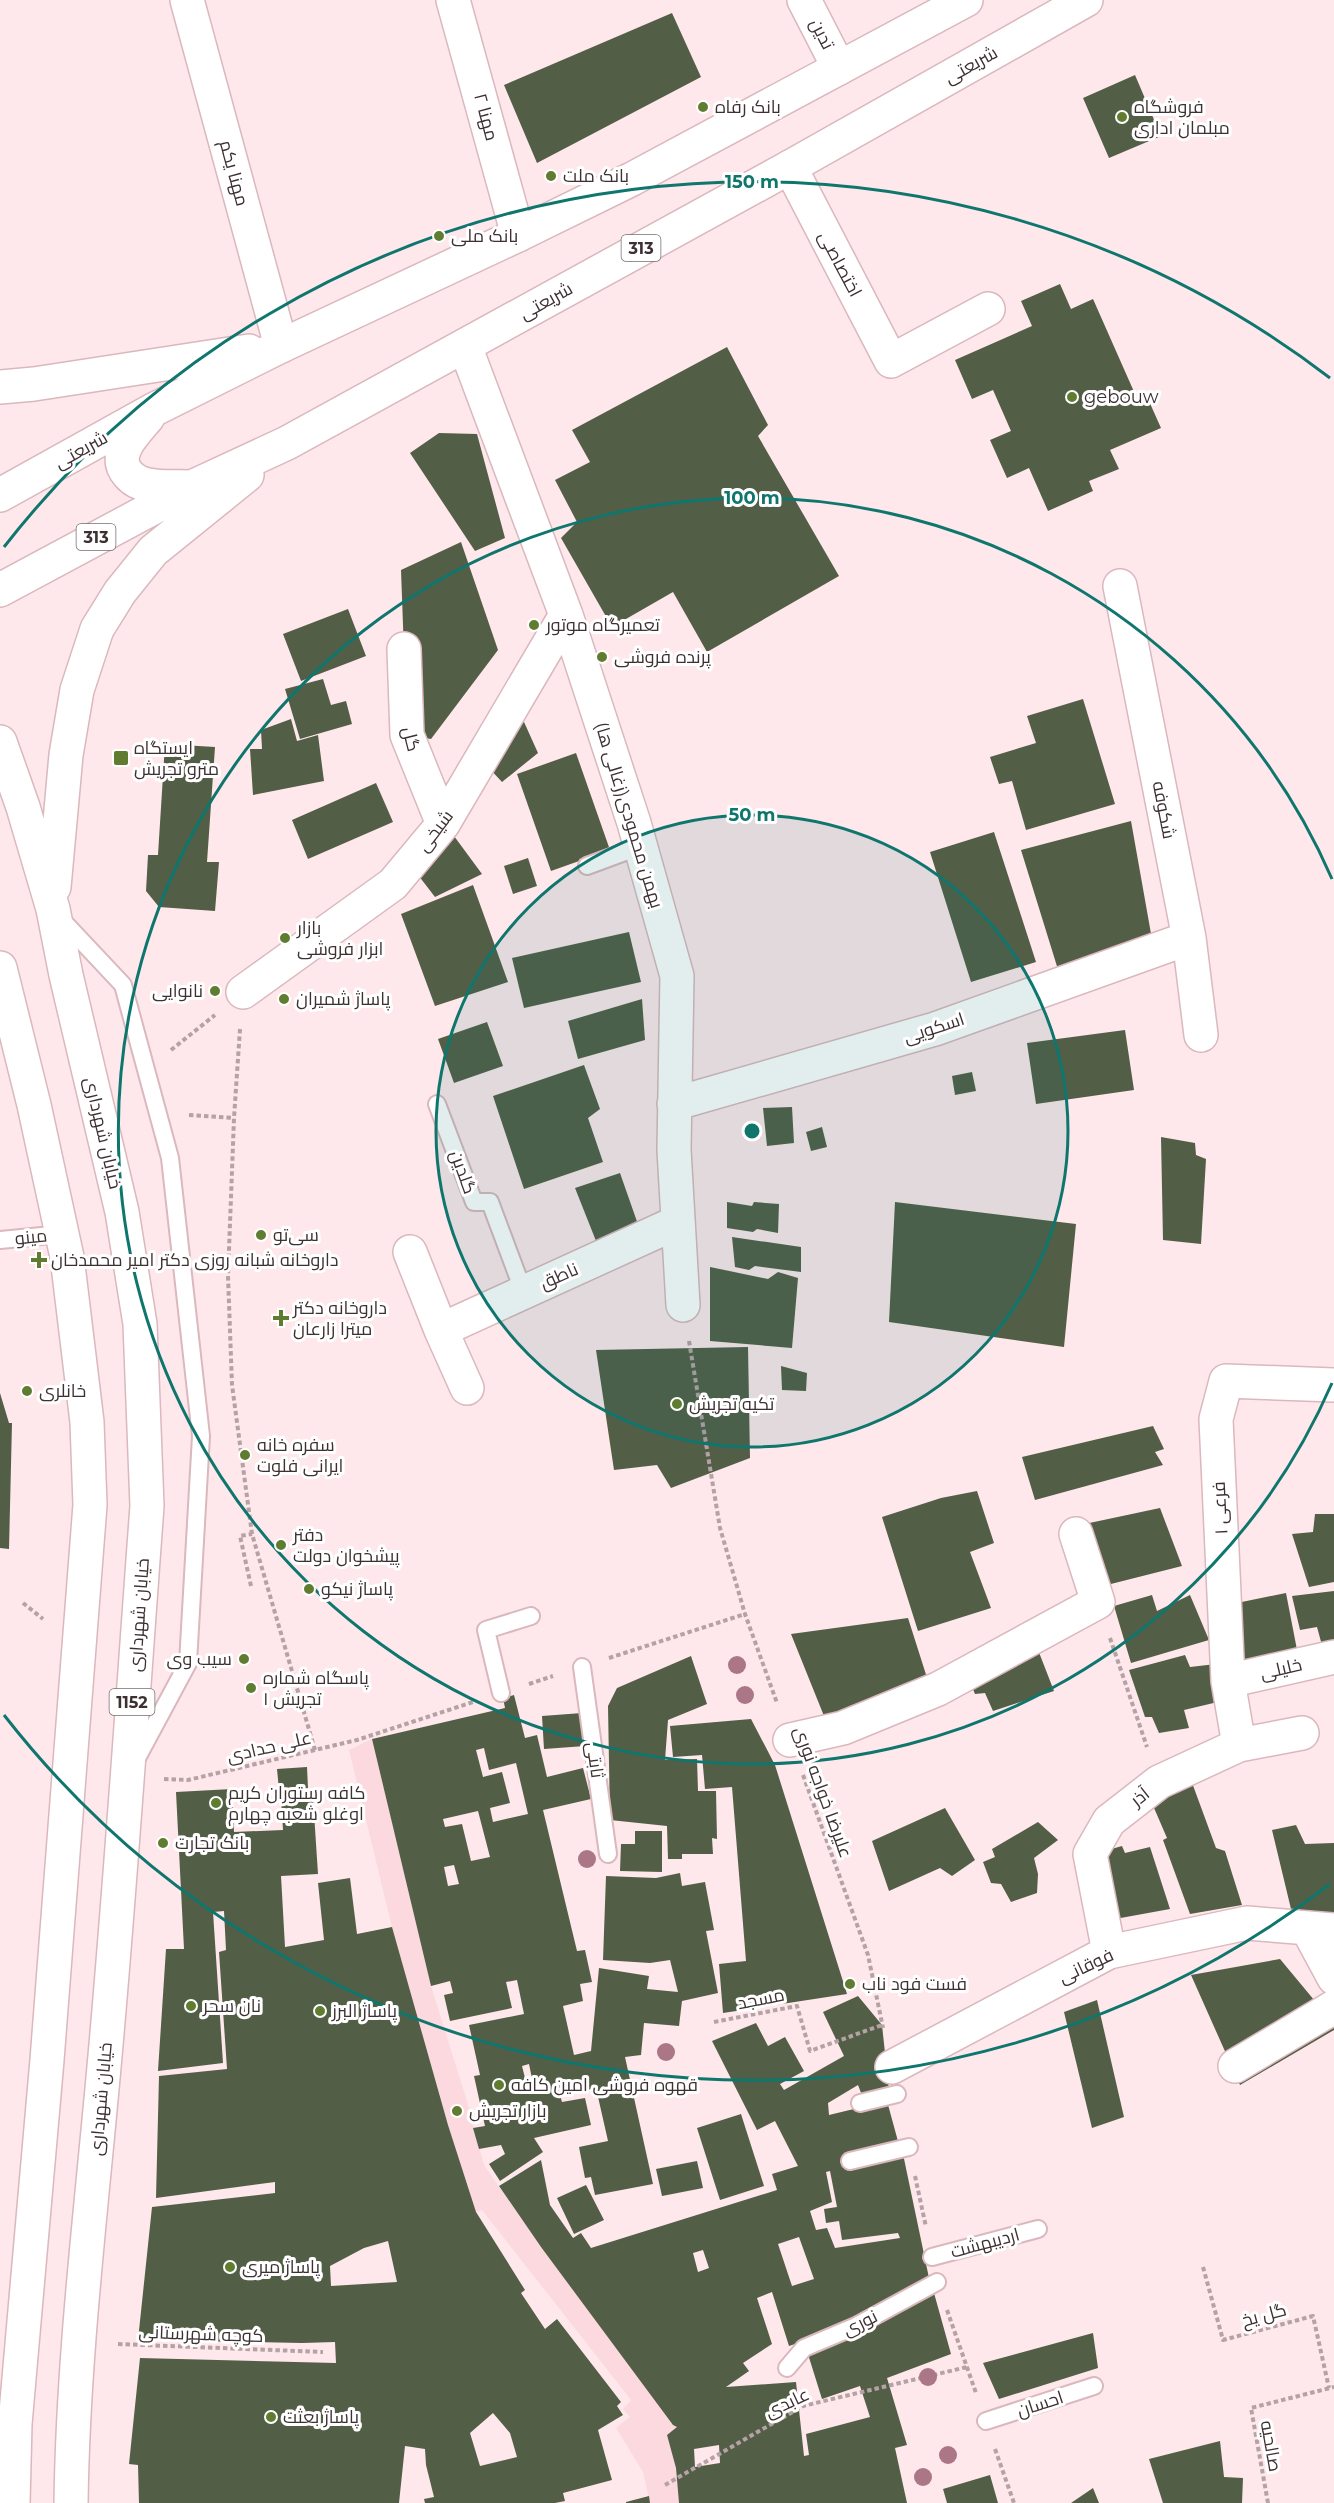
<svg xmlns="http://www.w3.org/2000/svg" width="1334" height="2503" font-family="Montserrat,Cairo,sans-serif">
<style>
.built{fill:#fcd9de}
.building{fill:#535e46;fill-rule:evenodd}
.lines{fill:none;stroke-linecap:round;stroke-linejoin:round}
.lane-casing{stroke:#dab8bd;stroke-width:20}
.street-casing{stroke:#dab8bd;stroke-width:36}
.primary-casing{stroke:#dab8bd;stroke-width:36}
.path{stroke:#b4a2a4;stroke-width:4;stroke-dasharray:4.5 3;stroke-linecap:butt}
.lane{stroke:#fff;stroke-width:16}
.street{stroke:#fff;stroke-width:33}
.primary{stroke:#fff;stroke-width:33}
.tree{fill:#ab7685}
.ring{fill:none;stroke:#0f766e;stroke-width:3}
.poi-dot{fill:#5f7c31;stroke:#fff;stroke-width:2}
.labels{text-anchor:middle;stroke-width:6;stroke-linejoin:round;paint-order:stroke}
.shield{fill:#fff;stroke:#776e70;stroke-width:1.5}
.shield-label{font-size:16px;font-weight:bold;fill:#3d3032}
.street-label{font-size:18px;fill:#3d3032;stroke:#fff}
.poi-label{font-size:18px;fill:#3d3032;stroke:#fff;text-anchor:start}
.centre{fill:#0f766e;stroke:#fff;stroke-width:3}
.ring-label{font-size:18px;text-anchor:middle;font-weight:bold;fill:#0f766e;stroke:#fff;stroke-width:6;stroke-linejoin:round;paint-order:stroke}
</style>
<rect width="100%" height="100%" fill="#fee8eb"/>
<path class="built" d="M372,1739l59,247 35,112 18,67 57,82 136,180 -10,8 9,33 3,35h-29l-7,-31 -27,-44 14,-11 -7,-8 8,-9 -149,-190 -6,2 -28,-87 -56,-198 -43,-177z"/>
<path class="building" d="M672,13l29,64 -164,86 -33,-78z
M1135,75l26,61 -52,22 -26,-60z
M1060,284l11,25 22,-10 42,95 9,-4 17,38 -51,22 9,19 -30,12 4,10 -45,20 -19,-43 -22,10 -17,-38 21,-9 -18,-41 -21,9 -17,-39 77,-34 -11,-25z
M727,347l41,78 -10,11 81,140 -132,76 -34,-60 -61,35 -51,-89 16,-16 -22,-42 35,-18 -18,-32z
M439,433l38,1 28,104 -30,13 -65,-98z
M461,542l37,108 -67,89 -24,-4 -6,-165z
M348,609l18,47 -65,25 -18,-47z
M323,679l8,26 15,-4 6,23 -52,15 -15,-50z
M1083,699l32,105 -89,26 -14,-49 -13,3 -9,-27 46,-14 -9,-27z
M515,702l23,51 -36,29 -27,-29z
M291,719l6,22 21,-6 6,46 -71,14 -3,-46h12l-1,-19z
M165,744l50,3 -8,115h12l-4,49 -56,-4 -13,-16 2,-36h10z
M576,753l34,97 -59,21 -34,-97z
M376,783l17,39 -85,37 -16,-39z
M1131,821l22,124 -93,31 -39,-126z
M994,832l42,130 -65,20 -41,-130z
M454,836l28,38 -47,23 -20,-26z
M528,858l9,28 -24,8 -9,-28z
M473,885l35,97 -73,24 -34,-92z
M629,932l12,50 -117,26 -12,-50z
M642,999l3,41 -67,19 -10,-38z
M487,1022l16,44 -49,17 -16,-44z
M1125,1030l9,60 -98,14 -9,-61z
M584,1065l16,44 -12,9 15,44 -79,27 -31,-93z
M972,1072l4,19 -21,4 -3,-19z
M792,1107l2,36 -27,3 -4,-38z
M822,1127l5,20 -16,4 -5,-19z
M1161,1137l34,6 1,12 10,4 -5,85 -38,-4z
M620,1173l21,60 -41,18 -25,-63z
M727,1202l25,4 2,-4 25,2 -1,29 -21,-4 -4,3 -26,-4z
M895,1202l181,22 -12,123 -175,-25z
M732,1237l69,10v25l-46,-6 -6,4 -14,-3z
M710,1267l58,12 10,-7 20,6 -6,70 -82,-7z
M748,1347l2,111 -79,30 -14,-23 -43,5 -18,-120z
M781,1366l26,7 -1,18 -24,-1z
M0,1393l9,30h3l-3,126 -9,-1z
M1153,1426l11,23 -9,3 8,13 -128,35 -13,-43z
M977,1491l17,52 -24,9 21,56 -73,23 -36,-114 59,-19z
M1160,1508l22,58 -83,21 -19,-62z
M1315,1514h19v68l-25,5 -17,-53 21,-2z
M1334,1591v55l-11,3 -6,-22 -17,3 -8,-34z
M1286,1593l12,62 -54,11 -12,-62z
M1152,1595l5,16 33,-16 19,45 -78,23 -17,-57z
M908,1618l21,66 -103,37 -35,-87z
M1033,1637l21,54 -61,20 -8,-18 -10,1 -11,-26z
M1185,1655l5,12 26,-3 6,37 -38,9 5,18 -30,5 -7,-16h-7l-16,-47z
M691,1656l16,48 -39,16 -3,40 32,-1 1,32h18l1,48 -5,-1 1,16h-31v5h-14l-1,-33 -57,-6 -2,-114 9,-18z
M514,1695l11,43 12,-3 10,42 36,-9 8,31 -48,11 34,141 8,-1 7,32 -12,2 3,17 -20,5 11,49 17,-4 8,-83 50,8 -2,13 31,3 -8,-32 -20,3 -47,-3 3,-84 50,2 24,-5 2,13 23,-4 9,48 -8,1 12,62 -36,8 -3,25 -35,-3 -3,32 -16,2 28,127 -58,11 -4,-18 -6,1 -6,-31 29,-6 -12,-53 -29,6 -1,-8 -8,2 4,14 23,-4 6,27 -57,13 9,14 -43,29 -11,-17 16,-10 -4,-9 -22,4 -6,-21 12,-2 -11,-50 6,-1 -11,-50 55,-11 -7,-34 -11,2 6,26 -62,13 -6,-26 9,-2 -3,-12 -19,5 -59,-247 133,-31 -2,-10zM484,1748l5,22 27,-7 12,51 -35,8 -3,-14 20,-5 -8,-31 -19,5 -7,-27zM478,1811l12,46 -19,4 -9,-37 -17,3 -2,-8zM454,1865l5,19 -11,2 -4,-19zM529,2064l6,29 -6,1 -7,-28z
M582,1713l3,33 -41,3 -2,-33z
M751,1719l24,46 72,229 -124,19 -4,-49 27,-3 -14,-174 -27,2 -3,-34 -29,2 -3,-31z
M307,1767l1,21 -29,2 -2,-21z
M1191,1780l25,68 9,3 17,54 -52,9 -27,-74 4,-2 -19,-44z
M232,1789l2,43 49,-2 -2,-31 32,-1 5,76 -37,2 4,71 39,-7 -6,-57 32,-5 7,56 35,-7 56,198 28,87 49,78 -4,3 24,36 12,-10 64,83 -4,4 6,9 -25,15 14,50 -49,13 2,8 -10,2h-130l-1,-4 10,-2 -8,-32 -1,-16 -20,-3 -6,57h-260l-1,-38 -9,-1 11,-106 196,5 -1,-21 -33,1 -164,-3 14,-133 123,-14v-11l-119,16 3,-122 68,-7 -8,-117 7,-2 -2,-39 -11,1 10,151 -65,8 8,-122h18l-8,-157zM388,2241l9,41 -66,4 -1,-20 34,-18zM493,2413l17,20 7,24 -37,9 -10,-33z
M945,1808l30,52 -23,16 -12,-8 -51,23 -17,-50z
M1038,1822l20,18 -24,18 4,16 -1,19 -26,9 -10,-18 -10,-1 -8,-21 12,-5 -3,-8z
M1296,1825l9,19 29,-1v70l-43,-4 -19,-79z
M635,1831h27v41l-42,-1 1,-27h14z
M1122,1846l3,7 25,-6 20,62 -55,10 -14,-67z
M1280,1959l54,65v6l-94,55 -49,-110z
M858,1996l24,29 7,65 -26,8 -5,-13 -30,18 1,12 58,-14 12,44 -58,14 1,8 61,-13 26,124 -98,54 -42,14 -17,-54 -15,6 15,46 -29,19 6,8 -23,16 70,-5 8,74 5,-1 -3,-21 64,-17 -10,-31 -38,13 -15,-48 127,-58 17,61 -64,24 20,67 -12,3 12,55h-228l-3,-35 -9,-33 10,-8 -4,-2 -132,-178 -42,-61 42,-26 9,45 23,33 8,-5 10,15 186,-58 -5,-16 26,-8 -23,-45 -18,9 -45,-89 44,-18 12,23 17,-9 19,34 -24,13 4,6 60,-34 -21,-44zM830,2171l7,36 -13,2 2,14 13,-2 3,19 56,-7 2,5 -65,10 -8,-20 -11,2 -6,-19 22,-9 -6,-30zM799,2237l15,42 -22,7 -14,-42zM703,2250l6,18 -11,4 -5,-19zM719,2445l1,18 -25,4 -1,-18z
M1097,2000l27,117 -32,11 -28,-116z
M741,2114l23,72 -44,14 -23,-72z
M697,2161l6,27 -41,8 -6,-27z
M586,2185l18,35 -30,14 -17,-36z
M1093,2333l5,35 -99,31 -16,-36z
M1220,2441l4,36 19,1 -1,25h-79l-14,-44z
M990,2475l8,28h-51l-4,-14z
M1093,2488l6,15h-28z
M649,2496l1,7h-24v-1z"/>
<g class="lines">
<defs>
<path id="lane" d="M587,866l54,-20
M60,918l63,67 47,173 31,278 -13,227 -51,95
M437,1104l37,98h16l34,91
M0,1240l62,-6
M582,1667l26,187
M501,1693l-15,-63 45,-14
M860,2103l37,-9
M850,2161l59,-14
M932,2257l106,-28
M787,2368l17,-20 52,-22 81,-44
M986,2421l108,-35"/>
<path id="street" d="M187,0l94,346
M453,0l65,235
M804,0l35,68
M790,167l101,194 97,-52
M465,346l101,269 68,208 43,153 -3,174 9,155
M1120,586l69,352 12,97
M404,649l3,86 36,89
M243,992l150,-108 50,-60 123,-209
M674,1104l261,-75 254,-91
M410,1252l31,78 26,58
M441,1330l237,-108
M1228,1681l106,-24
M790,1740l53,-12 95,-39 160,-87 -22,-68
M1239,1745l-11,-64 -12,-262 10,-38 108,4
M1307,1928l27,50
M1109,1952l-19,-98 19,-33 50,-39 80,-37 63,-12
M1235,2066l99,-59
M892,2067l217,-115 138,-29 87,7"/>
<path id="primary" d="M0,387l34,-3 215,-33
M148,417c-12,15 -37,37 -20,57 5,6 13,10 21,11 13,3 29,1 43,2
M0,495l155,-86 126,-63 237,-111 114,-56 334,-179
M0,590l192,-103 95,-44 503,-276 296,-167
M0,742l23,65 30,102 13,66 56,237 18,112 7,182c-14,187 -26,375 -43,561 -13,145 -31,290 -33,436
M54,887l12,-132 11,-65 20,-61 23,-37 33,-41 94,-76
M0,968l34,137 33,152 20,165 3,83 -43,555 -32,364 -2,79"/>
</defs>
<use href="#lane" class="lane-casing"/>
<use href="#street" class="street-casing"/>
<use href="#primary" class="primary-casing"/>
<path class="path" d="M240,1029l-6,89 -6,158 4,109 20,149 63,216
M171,1050l44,-35
M189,1115l45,3
M689,1341l31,187 25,86 32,89
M251,1586l-11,-50 12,-2
M23,1603l20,16
M1110,1638l37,109
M609,1658l136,-44
M529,1684l24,-8
M803,1775l65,180 15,73
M164,1779l24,1 169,-40 116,-38
M714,2022l83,-16 13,45 72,-26
M915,2176l11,51
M1203,2267l20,73 90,-24 16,72
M947,2310l29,83
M118,2344l205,8
M995,2449l19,54
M665,2485l138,-79 164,-39
M1268,2503l-17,-95 83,-21"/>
<use href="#lane" class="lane"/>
<use href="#street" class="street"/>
<use href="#primary" class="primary"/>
</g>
<g class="tree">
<circle cx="737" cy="1665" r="9"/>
<circle cx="745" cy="1695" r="9"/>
<circle cx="587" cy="1859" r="9"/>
<circle cx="666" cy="2052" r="9"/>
<circle cx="928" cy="2377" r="9"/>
<circle cx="948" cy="2455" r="9"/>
<circle cx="923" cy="2477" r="9"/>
</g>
<circle cx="752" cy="1131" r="316" fill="#0f766e" fill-opacity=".12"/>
<g class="ring">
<circle cx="752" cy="1131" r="316"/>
<path d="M1332 1383A633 633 0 1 1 1332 879"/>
<path d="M1330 1884A949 949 0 0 1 4 1715M4 547A949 949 0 0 1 1330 378"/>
</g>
<g class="poi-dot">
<circle cx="703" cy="107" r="6"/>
<circle cx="1122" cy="117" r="6"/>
<circle cx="551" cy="176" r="6"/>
<circle cx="439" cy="236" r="6"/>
<circle cx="1072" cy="397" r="6"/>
<circle cx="534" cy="625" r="6"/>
<circle cx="602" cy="657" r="6"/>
<rect x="113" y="750" width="16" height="16" rx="3"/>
<circle cx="285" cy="938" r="6"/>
<circle cx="215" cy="991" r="6"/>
<circle cx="284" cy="999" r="6"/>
<circle cx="261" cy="1235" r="6"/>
<path d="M36 1251h6v6h6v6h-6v6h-6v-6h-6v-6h6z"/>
<path d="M278 1309h6v6h6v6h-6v6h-6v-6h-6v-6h6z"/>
<circle cx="27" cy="1391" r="6"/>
<circle cx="677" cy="1404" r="6"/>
<circle cx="245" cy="1455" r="6"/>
<circle cx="281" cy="1545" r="6"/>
<circle cx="309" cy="1589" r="6"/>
<circle cx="244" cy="1659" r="6"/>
<circle cx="251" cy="1688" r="6"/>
<circle cx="216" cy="1803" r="6"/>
<circle cx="163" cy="1843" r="6"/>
<circle cx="850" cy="1984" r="6"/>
<circle cx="191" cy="2006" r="6"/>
<circle cx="320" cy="2011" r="6"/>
<circle cx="499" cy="2085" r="6"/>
<circle cx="457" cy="2111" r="6"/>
<circle cx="230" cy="2267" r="6"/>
<circle cx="271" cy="2417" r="6"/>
</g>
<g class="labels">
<g class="shield">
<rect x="621.5" y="235" width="39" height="26" rx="4.5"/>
<rect x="76.5" y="524" width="39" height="26" rx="4.5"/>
<rect x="109.5" y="1689" width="45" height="26" rx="4.5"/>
</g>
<g class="shield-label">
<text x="641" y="254">313</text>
<text x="96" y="543">313</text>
<text x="132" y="1708">1152</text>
</g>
<g class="street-label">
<text transform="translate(822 34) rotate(63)" y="6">تدین</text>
<text transform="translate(971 65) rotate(-29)" y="6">شریعتی</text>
<text transform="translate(486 117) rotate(75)" y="6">مهنا ۲</text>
<text transform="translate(234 173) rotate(75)" y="6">مهنا یکم</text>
<text transform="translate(840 264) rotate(62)" y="6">اختصاصی</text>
<text transform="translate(546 301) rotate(-29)" y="6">شریعتی</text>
<text transform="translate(81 450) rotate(-29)" y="6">شریعتی</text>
<text transform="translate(411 739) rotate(76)" y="6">گل</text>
<text transform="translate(1164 810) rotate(79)" y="6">شکوفه</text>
<text transform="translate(629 815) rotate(73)" y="6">بهمن محمودی(زغالی ها)</text>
<text transform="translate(435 831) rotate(-53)" y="6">شیخی</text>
<text transform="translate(934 1028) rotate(-18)" y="6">اسکویی</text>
<text transform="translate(103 1133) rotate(77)" y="6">خیابان شهرداری</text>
<text transform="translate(463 1172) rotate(70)" y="6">گلدین</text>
<text transform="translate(31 1237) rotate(-6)" y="6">مینو</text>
<text transform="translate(559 1276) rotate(-24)" y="6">ناطق</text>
<text transform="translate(1220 1508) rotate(-93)" y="6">فرعی ۱</text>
<text transform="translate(139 1615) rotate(-86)" y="6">خیابان شهرداری</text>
<text transform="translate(1281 1669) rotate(-13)" y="6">خلیلی</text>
<text transform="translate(269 1747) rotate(-13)" y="6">علی حدادی</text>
<text transform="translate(595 1760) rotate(82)" y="6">ثابتی</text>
<text transform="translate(823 1792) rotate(70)" y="6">علیرضا خواجه نوری</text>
<text transform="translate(1140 1797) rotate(-38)" y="6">آذر</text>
<text transform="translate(1086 1966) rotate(-25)" y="6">فوقانی</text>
<text transform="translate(761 1999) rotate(-11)" y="6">مسجد</text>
<text transform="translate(101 2099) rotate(-85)" y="6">خیابان شهرداری</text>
<text transform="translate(985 2243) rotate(-15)" y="6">اردیبهشت</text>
<text transform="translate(1264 2315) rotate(-15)" y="6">گل یخ</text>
<text transform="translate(860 2323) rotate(-26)" y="6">نوری</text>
<text transform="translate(201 2334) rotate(2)" y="6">کوچه شهرستانی</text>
<text transform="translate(787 2403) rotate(-25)" y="6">عابدی</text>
<text transform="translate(1040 2404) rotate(-18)" y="6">احسان</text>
<text transform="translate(1271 2446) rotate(80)" y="6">صالحیه</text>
</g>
<g class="poi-label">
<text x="715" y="113">بانک رفاه</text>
<text x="1134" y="113">فروشگاه<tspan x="1134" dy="21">مبلمان اداری</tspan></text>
<text x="563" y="182">بانک ملت</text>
<text x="451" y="242">بانک ملی</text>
<text x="1084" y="403">gebouw</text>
<text x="546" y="631">تعمیرگاه موتور</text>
<text x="614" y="663">پرنده فروشی</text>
<text x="134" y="754">ایستگاه<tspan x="134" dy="21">مترو تجریش</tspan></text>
<text x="297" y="934">بازار<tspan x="297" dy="21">ابزار فروشی</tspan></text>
<text x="203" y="997" text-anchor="end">نانوایی</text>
<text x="296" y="1005">پاساژ شمیران</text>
<text x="273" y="1241">سی‌تو</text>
<text x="51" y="1266">داروخانه شبانه روزی دکتر امیر محمدخان</text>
<text x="293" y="1314">داروخانه دکتر<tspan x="293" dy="21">میترا زارعان</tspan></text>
<text x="39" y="1397">خانلری</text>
<text x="689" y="1410">تکیه تجریش</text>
<text x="257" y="1451">سفره خانه<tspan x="257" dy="21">ایرانی فلوت</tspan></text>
<text x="293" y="1541">دفتر<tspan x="293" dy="21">پیشخوان دولت</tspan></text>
<text x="321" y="1595">پاساژ نیکو</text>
<text x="232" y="1665" text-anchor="end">سیب وی</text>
<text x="263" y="1684">پاسگاه شماره<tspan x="263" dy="21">۱ تجریش</tspan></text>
<text x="228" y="1799">کافه رستوران کریم<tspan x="228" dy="21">اوغلو شعبه چهارم</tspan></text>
<text x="175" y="1849">بانک تجارت</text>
<text x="862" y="1990">فست فود ناب</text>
<text x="203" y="2012">نان سحر</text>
<text x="332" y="2017">پاساژ البرز</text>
<text x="511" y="2091">قهوه فروشی امین کافه</text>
<text x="469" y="2117">بازار تجریش</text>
<text x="242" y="2273">پاساژ میری</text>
<text x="283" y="2423">پاساژ بعثت</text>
</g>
</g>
<circle cx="752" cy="1131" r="9" class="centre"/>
<g class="ring-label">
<text x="752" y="188">150 m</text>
<text x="752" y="504">100 m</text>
<text x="752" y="821">50 m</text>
</g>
</svg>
